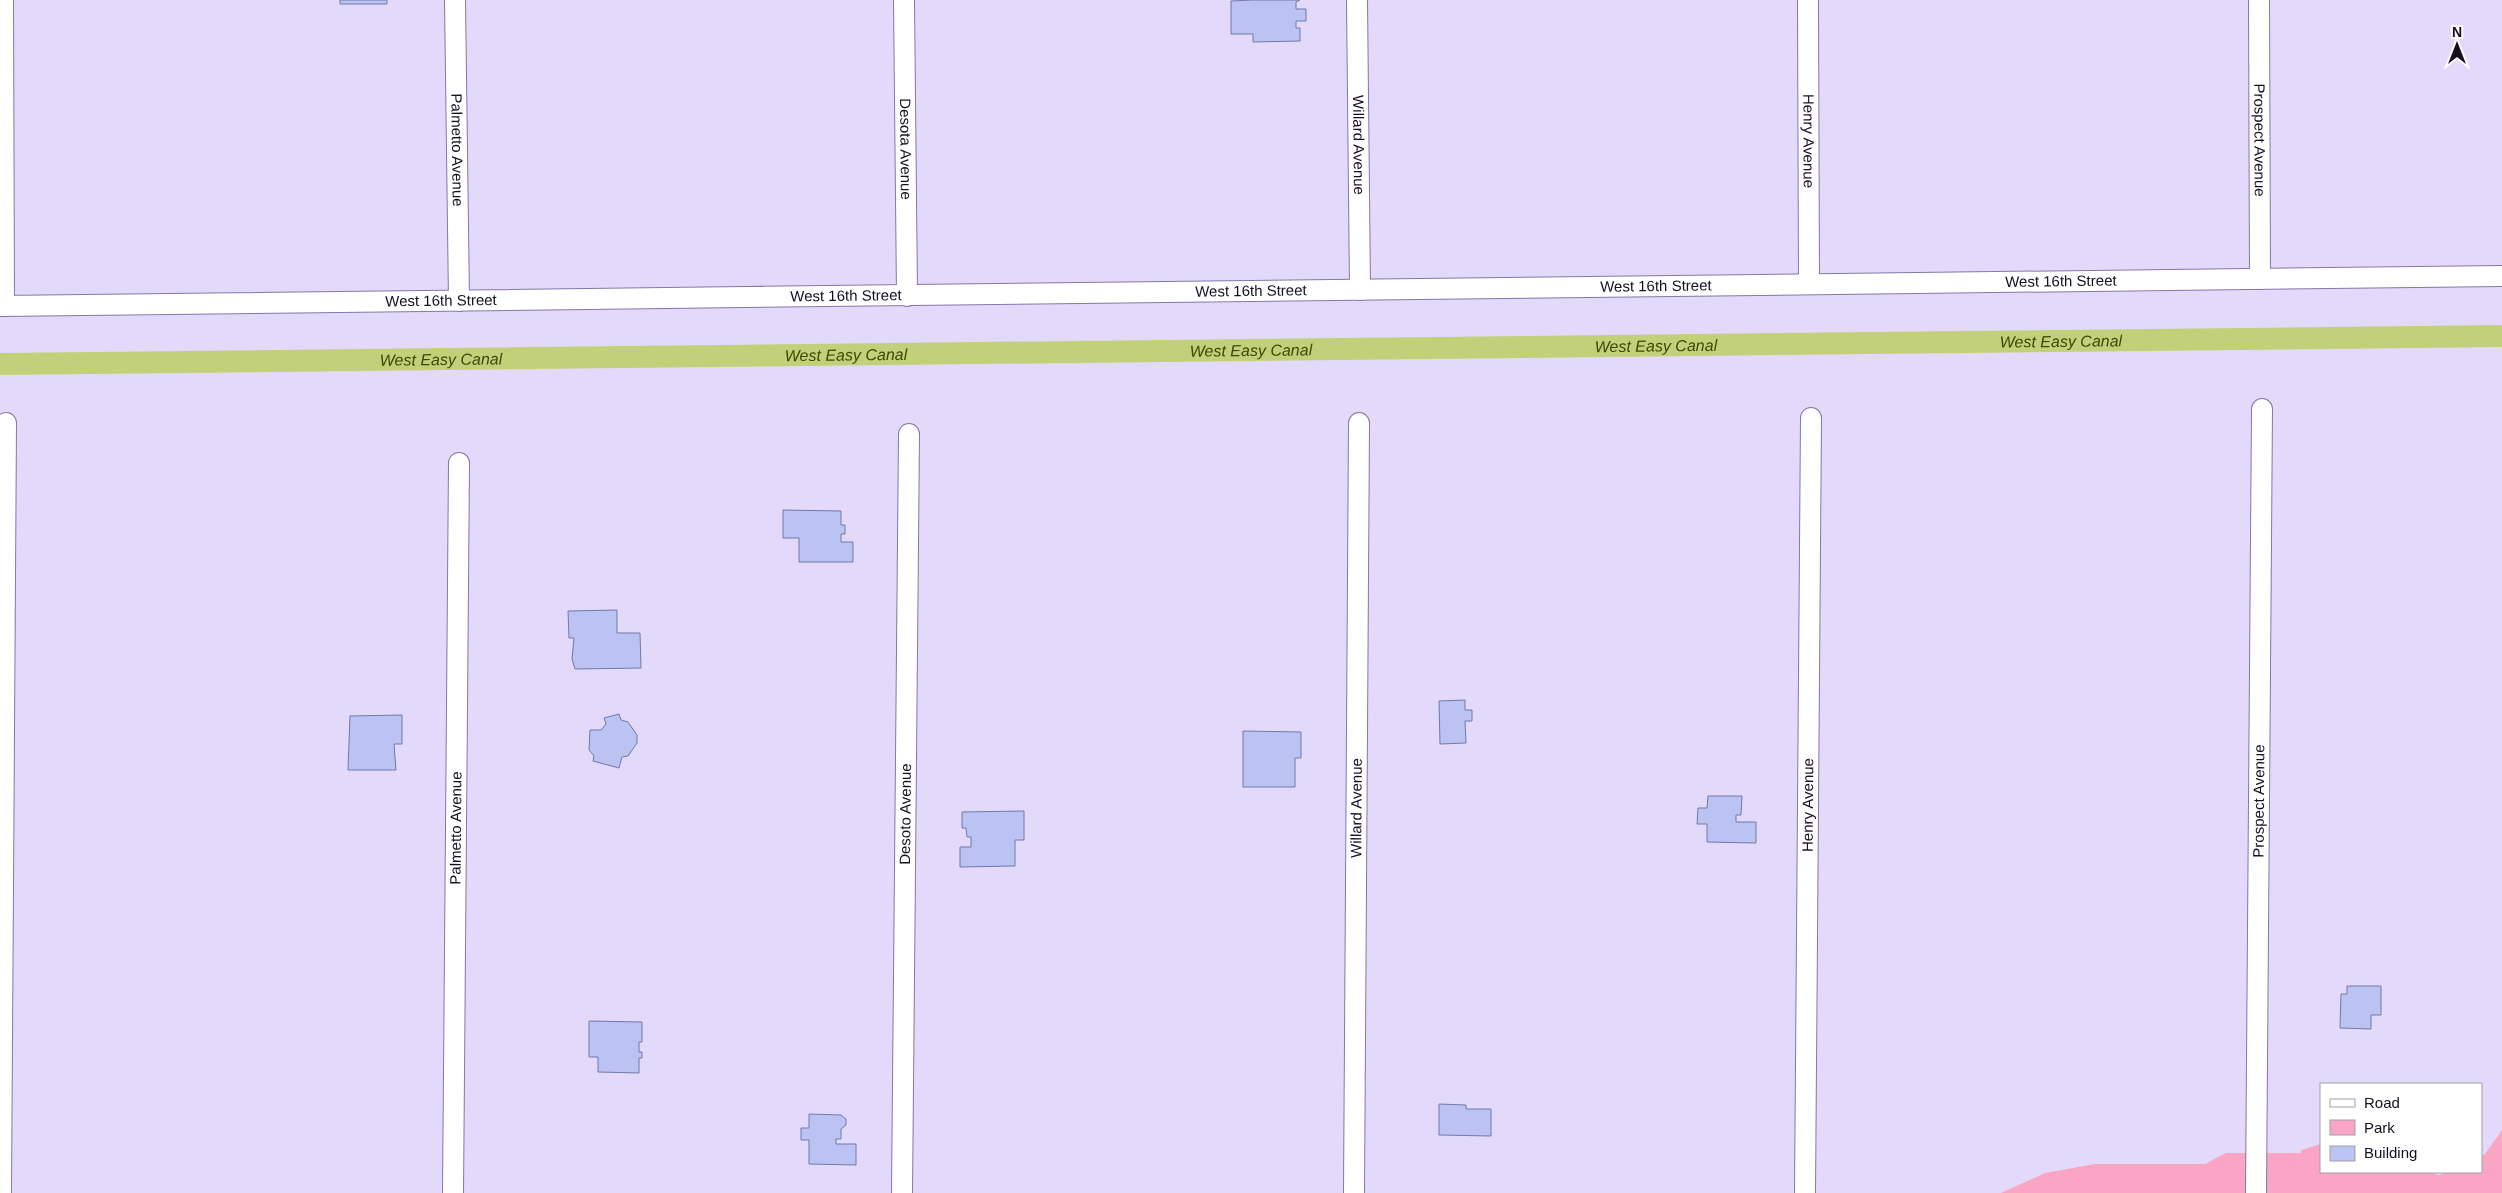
<svg xmlns="http://www.w3.org/2000/svg" width="2502" height="1193" font-family="Helvetica,sans-serif">
<style>
.green{fill:#faa5c3}
.lines{fill:none;stroke-linecap:round;stroke-linejoin:round}
.canal{stroke:#c2d179;stroke-width:22}
.building{fill:#bac3f2;stroke:#7179aa}
.minor-casing{stroke:#8577a8;stroke-width:22}
.minor{stroke:#fff;stroke-width:20}
.labels{text-anchor:middle;stroke-width:4;stroke-linejoin:round;paint-order:stroke}
.street-label{font-size:15px;fill:#150f22;stroke:#fff}
.water-label{font-size:16px;font-style:italic;fill:#3f4702;stroke:#fff}
</style>
<rect width="100%" height="100%" fill="#e3dafb"/>
<path class="green" d="M2502,1130v63h-501l44,-20 50,-9h110l21,-11h75v-3l20,-6v28h108l10,3 8,-3h34v-16l4,-2z"/>
<g class="lines">
<path class="canal" id="s1" d="M0,364l2502,-28"/>
</g>
<path class="building" d="M340,0h47v4h-47z
M1252,0h48l-4,2v7h10v12h-10v7h4v13l-47,1v-8h-22v-33z
M783,510l58,1v14h4v9h-4v8h12v20h-54v-24h-16z
M617,610v23h23l1,35 -66,1 -3,-10 2,-21h-5l-1,-27z
M1465,700v10h7v11h-7l1,22 -26,1 -1,-43z
M619,714l2,6 7,2 9,13v8l-9,13 -6,1 -3,11 -26,-7 1,-5 -5,-6 1,-20h11l5,-6 -2,-6z
M402,715v29h-8l2,26h-48l2,-54z
M1243,731l58,1v26h-6v29h-52z
M1708,796h34l-1,19h-5v7h20v21l-49,-1v-18h-10l1,-16h9z
M1024,811v29h-9v26l-55,1v-20h11v-10h-4l-1,-9h-4v-16z
M2347,986h34v29h-10v14l-31,-1 1,-34h6z
M589,1021l53,1v20h-3v10h3v6h-3v15l-41,-1v-15h-9z
M1439,1104l27,1v4h25v27l-52,-1z
M809,1114l32,1 5,4v6l-5,4v10h-5v5h20v21l-47,-1v-24h-8v-12h8z"/>
<g class="lines">
<defs>
<g id="minor">
<path d="M3,0l1,306"/>
<path id="s2" d="M455,0l4,301"/>
<path id="s3" d="M904,0l3,296"/>
<path id="s4" d="M1357,0l3,290"/>
<path id="s5" d="M1808,0l1,283"/>
<path id="s6" d="M2259,0l1,279"/>
<path id="s7" d="M0,306l2502,-30"/>
<path d="M1,1193l5,-770"/>
<path id="s8" d="M453,1193l6,-730"/>
<path id="s9" d="M902,1193l7,-759"/>
<path id="s10" d="M1354,1193l5,-770"/>
<path id="s11" d="M1805,1193l6,-775"/>
<path id="s12" d="M2256,1193l6,-784"/>
</g>
</defs>
<use href="#minor" class="minor-casing"/>
<use href="#minor" class="minor"/>
</g>
<g class="labels">
<g class="street-label">
<text dy="5" stroke="none"><textPath href="#s6" startOffset="140">Prospect Avenue</textPath></text>
<text dy="5" stroke="none"><textPath href="#s5" startOffset="141">Henry Avenue</textPath></text>
<text dy="5" stroke="none"><textPath href="#s4" startOffset="145">Willard Avenue</textPath></text>
<text dy="5" stroke="none"><textPath href="#s3" startOffset="149">Desota Avenue</textPath></text>
<text dy="5" stroke="none"><textPath href="#s2" startOffset="150">Palmetto Avenue</textPath></text>
<text dy="5" stroke="none"><textPath href="#s7" startOffset="2061">West 16th Street</textPath></text>
<text dy="5" stroke="none"><textPath href="#s7" startOffset="1656">West 16th Street</textPath></text>
<text dy="5" stroke="none"><textPath href="#s7" startOffset="1251">West 16th Street</textPath></text>
<text dy="5" stroke="none"><textPath href="#s7" startOffset="846">West 16th Street</textPath></text>
<text dy="5" stroke="none"><textPath href="#s7" startOffset="441">West 16th Street</textPath></text>
<text dy="5" stroke="none"><textPath href="#s12" startOffset="392">Prospect Avenue</textPath></text>
<text dy="5" stroke="none"><textPath href="#s11" startOffset="388">Henry Avenue</textPath></text>
<text dy="5" stroke="none"><textPath href="#s10" startOffset="385">Willard Avenue</textPath></text>
<text dy="5" stroke="none"><textPath href="#s9" startOffset="379">Desoto Avenue</textPath></text>
<text dy="5" stroke="none"><textPath href="#s8" startOffset="365">Palmetto Avenue</textPath></text>
</g>
<g class="water-label">
<text dy="6" stroke="none"><textPath href="#s1" startOffset="2061">West Easy Canal</textPath></text>
<text dy="6" stroke="none"><textPath href="#s1" startOffset="1656">West Easy Canal</textPath></text>
<text dy="6" stroke="none"><textPath href="#s1" startOffset="1251">West Easy Canal</textPath></text>
<text dy="6" stroke="none"><textPath href="#s1" startOffset="846">West Easy Canal</textPath></text>
<text dy="6" stroke="none"><textPath href="#s1" startOffset="441">West Easy Canal</textPath></text>
</g>
</g>
<rect x="2320" y="1083" width="162" height="90" fill="#ffffff" stroke="#a19fa7"/>
<rect x="2330" y="1099" width="25" height="8" fill="#ffffff" stroke="#a19fa7"/>
<text x="2364" y="1108" font-size="15" fill="#150f22">Road</text>
<rect x="2330" y="1120" width="25" height="15" fill="#faa5c3" stroke="#a19fa7"/>
<text x="2364" y="1133" font-size="15" fill="#150f22">Park</text>
<rect x="2330" y="1146" width="25" height="15" fill="#bac3f2" stroke="#a19fa7"/>
<text x="2364" y="1158" font-size="15" fill="#150f22">Building</text>
<g transform="translate(2457 45)" stroke="#ffffff" stroke-width="4" paint-order="stroke">
<path d="M0-4L9 19L0 12L-9 19Z" fill="#150f22"/>
<text y="-8" font-size="14" font-weight="bold" text-anchor="middle" fill="#150f22">N</text>
</g>
</svg>
